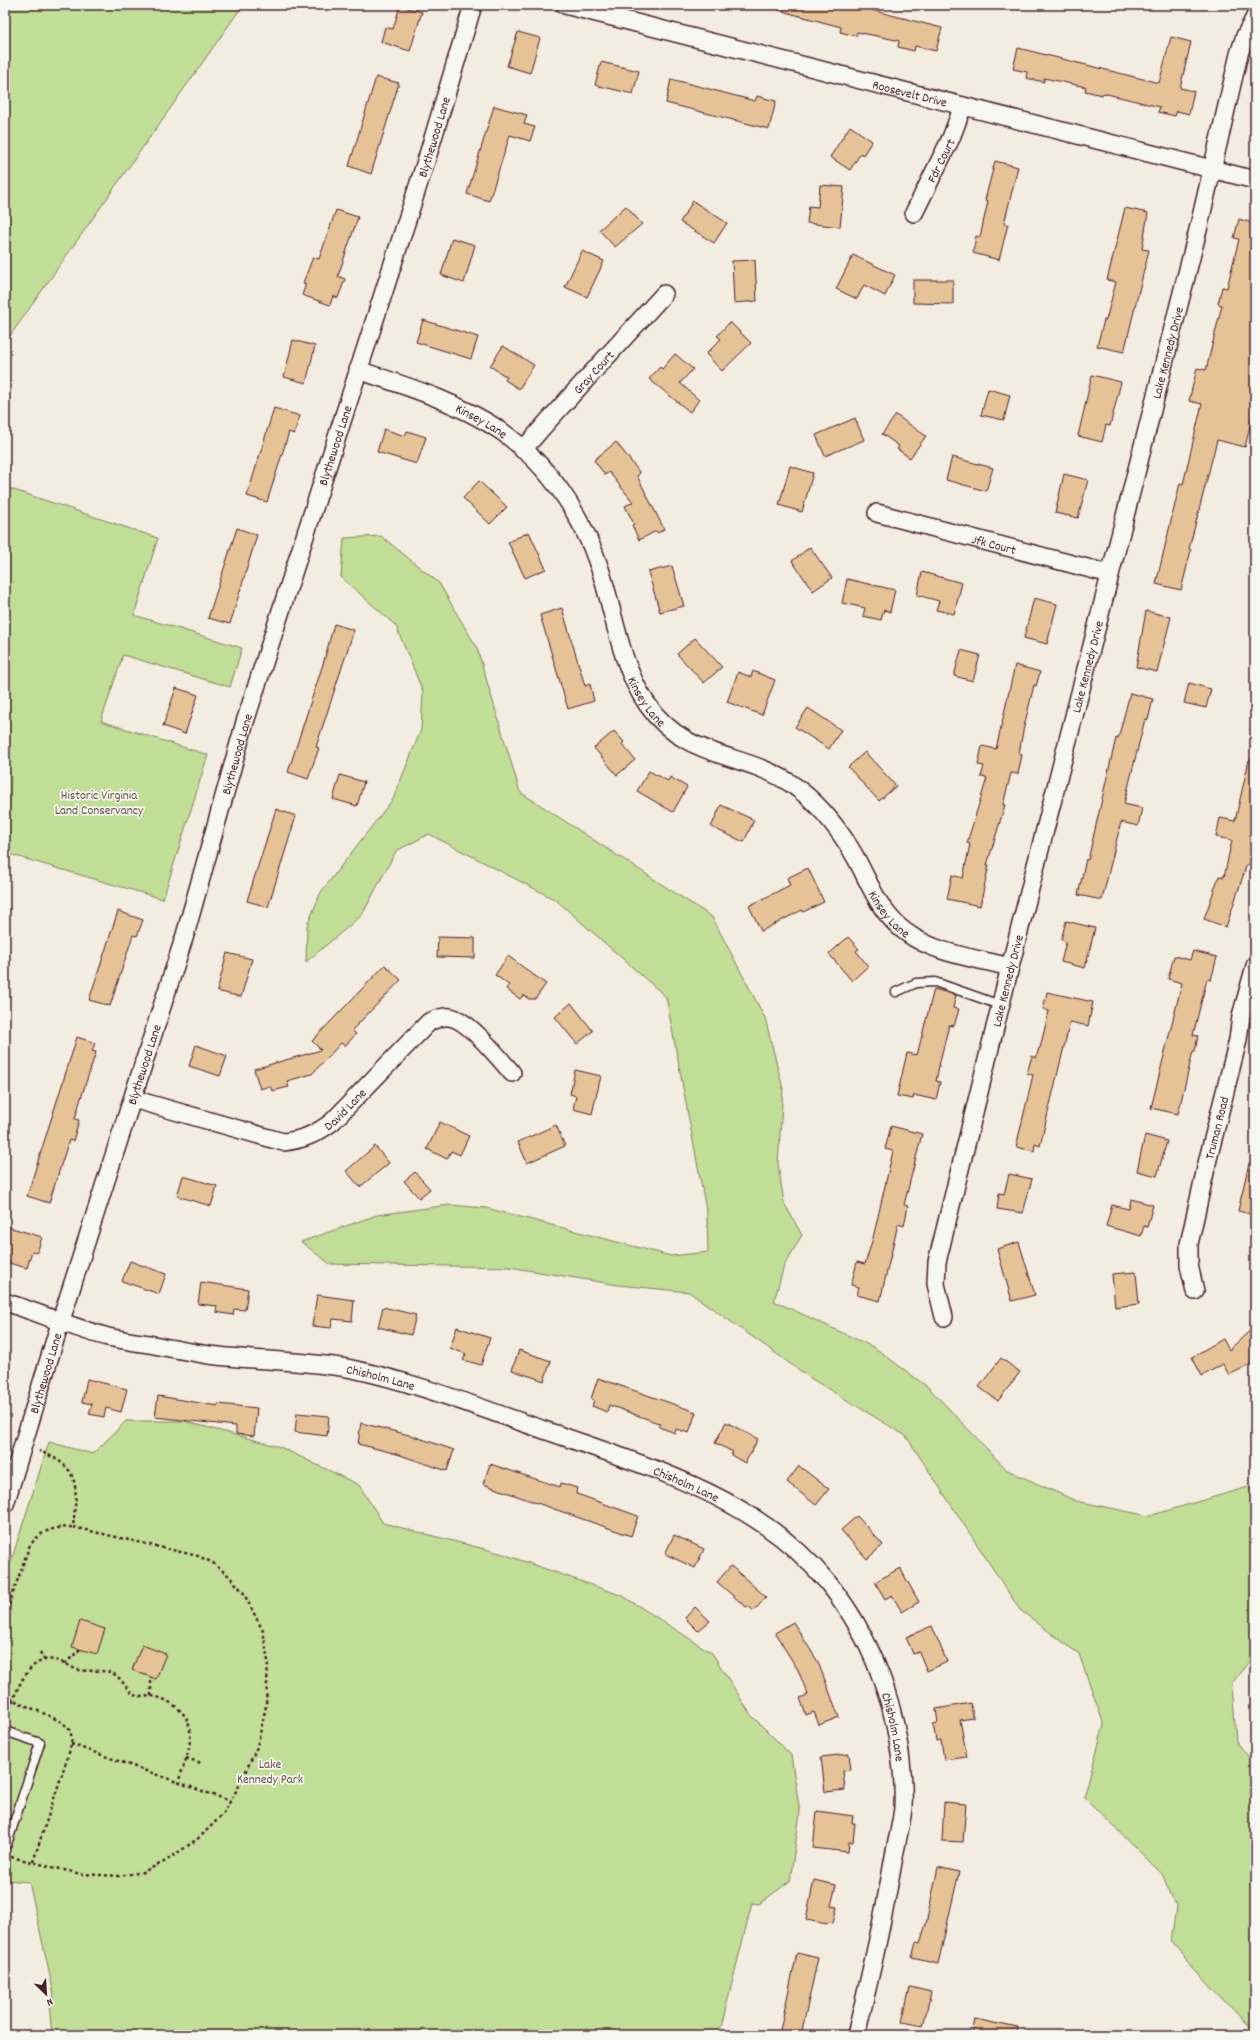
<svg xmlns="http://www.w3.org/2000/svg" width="1260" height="2040" font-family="Dekko,sans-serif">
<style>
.green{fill:#c0de96;stroke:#857e60}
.building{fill:#e6c297;stroke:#4a1f2b}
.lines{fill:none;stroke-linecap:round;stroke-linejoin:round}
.service-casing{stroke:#4a1f2b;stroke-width:11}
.minor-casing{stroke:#4a1f2b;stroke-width:20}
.path{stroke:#4a1f2b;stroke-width:2.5;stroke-dasharray:3 3;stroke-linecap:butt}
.service{stroke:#f6f6f2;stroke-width:8}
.minor{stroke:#f6f6f2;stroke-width:17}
.labels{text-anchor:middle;stroke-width:3.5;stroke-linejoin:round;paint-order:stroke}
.street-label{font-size:13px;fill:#4a1f2b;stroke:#f6f6f2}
.park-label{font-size:13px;fill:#684f46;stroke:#f6f6f2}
</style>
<rect width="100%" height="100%" fill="#f3ece0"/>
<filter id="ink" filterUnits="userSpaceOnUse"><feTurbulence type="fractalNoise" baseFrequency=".025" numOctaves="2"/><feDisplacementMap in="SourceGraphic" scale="8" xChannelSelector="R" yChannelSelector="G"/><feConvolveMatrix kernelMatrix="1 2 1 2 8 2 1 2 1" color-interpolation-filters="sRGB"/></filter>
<g filter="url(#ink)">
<path class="green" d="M5,5h238l-238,338z
M5,487l153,51 -24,77 108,33 -12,39 -107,-32 -22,66 107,34 -45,144 -158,-46z
M381,536l58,47 38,65 43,144 192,125 53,101 18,71 -5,75 6,39 18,32 -18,31 -10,35 101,47 54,40 78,82 69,31 73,15 106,-31v169l-23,29 4,58 19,24v268l-84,-90 5,-37 -14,-32 -78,-77 20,-72 -25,-71 -59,-44 -114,-174 -94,-57 -123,-87 -71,-7 -109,-18 -179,-3 -29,-22 76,-27 72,-10 37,3 185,48 37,-4 -1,-37 -41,-218 -110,-97 -127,-66 -33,17 -34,64 -56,47 1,-36 14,-34 72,-93 28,-69 2,-38 -27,-66 -55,-49 3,-39z
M126,1421h58l96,26 79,38 24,38 117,30 123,43 89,57 39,62 40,40 9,58 -10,68 -31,23 -7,-1 -33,132h-667l-3,-31 5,-10 -25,-112 -24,-2v-300l44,-138 44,12z"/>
<path class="building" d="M778,5h74l90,23 -6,23 -21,-5 -1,5 -16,-4 1,-6 -3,-1 -39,-8 -1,4 -16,-4 1,-5 -63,-17z
M400,6l22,6 -12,39 -29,-9 4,-15 8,2z
M518,32l22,6 -10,35 -23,-7z
M1171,37l20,5 -11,46 14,3 -5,23 -12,-3 -2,5 -17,-4 2,-5 -57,-14 -1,2 -17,-4 1,-4 -42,-9v4l-18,-4 1,-6 -14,-3 5,-21 141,35z
M601,62l38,9 -6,23 -38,-9z
M376,77l23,6 -28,91 -22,-8z
M671,79l84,22 2,-5 19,5 -7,28 -103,-26z
M494,106l33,9 -3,9 11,3 -5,14 -20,-6 -21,66 -22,-7z
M850,126l22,15 -9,14 -2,-2 -11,17 -20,-13z
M995,161l23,6 -14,57h4l-9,36 -26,-7 3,-17 4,1 8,-36 -3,-1z
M820,185l24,2 -4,40 -33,-4 2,-17 9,1z
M693,201l34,22 -13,20 -34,-21z
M626,206l16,18 -27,23 -16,-17z
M1125,208l23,5 -6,36 7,1 -25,102 -27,-6 7,-26h2l10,-38 -9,-2z
M336,210l22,7 -20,59 7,3 -7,19 -5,-2 -3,9 -28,-10 4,-11 -3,-1 10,-26 6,2z
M1239,219l16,5v182l-10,41 -28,-7 -28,109 2,1 -10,40 -25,-6 24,-101 3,1 19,-80 -13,-3 8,-33 9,2 16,-65 -4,-1 4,-17 5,1 12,-49 -5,-1z
M452,238l23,7 -11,38 -23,-8z
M582,251l22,10 -17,36 -22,-10z
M853,255l42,20 -10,21 -21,-11 -7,14 -21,-10z
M755,260l2,41 -23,2 -2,-42z
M913,280h40v24l-40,-1z
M423,320l55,17 -7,22 -55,-17z
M730,322l21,21 -29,28 -16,-17 15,-15 -4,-3z
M293,340l22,6 -9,37 -22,-6z
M503,346l31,19 -15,24 -14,-9 2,-3 -17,-11z
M675,354l18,15 -13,14 19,17 -9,12 -41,-33 11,-12 2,2z
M1092,375l29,7 -11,44 -4,-1 -4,17 -24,-6z
M988,389l22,6 -6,25 -23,-5z
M274,408l26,8 -6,18 -5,-2 -22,70 -20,-6z
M896,415l30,21 -16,22 -13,-9 2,-3 -17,-12z
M855,418l9,22 -39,16 -9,-21z
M384,429l21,7 2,-5 19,6 -9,27 -40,-12z
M616,442l24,31 -3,3 27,53 -6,4 -2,-2 -17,9 -7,-15 2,-1 -9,-18 8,-4 -24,-30 -4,3 -11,-15z
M952,457l41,11 -7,23 -40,-11z
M790,466l23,7 -11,39 -23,-7z
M1064,474l24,6 -10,38 -23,-5z
M479,481l28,26 -17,17 -27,-26z
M237,528l20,7 -27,89 -22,-6z
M529,532l17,37 -21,9 -17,-36z
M810,547l22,31 -19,13 -21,-30z
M672,566l12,40 -24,6 -12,-40z
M922,572l40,11 -8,31 -18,-4 3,-9 -22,-6z
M847,579l48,11 -5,22 -6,-2 -3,10 -18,-4 2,-8 -23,-5z
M1034,598l23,6 -10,40 -23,-6z
M562,608l23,78 5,-2 4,17 -26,8 -28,-94z
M1146,611l25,6 -14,55 -21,-5z
M334,624l20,6 -38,117 3,1 -11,31 -20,-7 36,-111z
M695,638l27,29 -18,16 -27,-29z
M961,650l19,5 -7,26 -19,-5z
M1015,665l25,7 -4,14 -2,-1 -11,46 -4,23 3,1 -4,19 -7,-1 -8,32h2l-18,60h2l-9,41 -33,-7 5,-24 11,3 7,-34 -3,-1 20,-65 -6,-1 3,-11 -6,-1 4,-19 14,3z
M753,671l22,9 -13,35 -35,-13 11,-30 13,5z
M1189,683l22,6 -5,19 -22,-5z
M176,688l22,7 -13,39 -22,-8z
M1130,693l23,6 -5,21 -3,-1 -21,85 18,4 -4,18 -17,-4 -19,78 -24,-5 8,-36 2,1 28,-122 2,1z
M808,708l33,22 -12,19 -34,-22z
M614,731l10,11 -2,2 13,16 -18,15 -23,-27z
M865,752l31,34 -17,15 -31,-34z
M1249,760l6,1v89l-4,15 -4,-1 -21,63 -22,-8 15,-43 5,1 8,-37 -16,-3 4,-19 15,3z
M649,771l19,10 2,-4 17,10 -14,25 -36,-21z
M340,775l24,7 -7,24 -24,-7z
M721,805l33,15 -10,22 -33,-15z
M276,809l20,7 -28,91 -21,-6z
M808,868l16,34 -21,10 -1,-2 -41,21 -12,-25 41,-21 -3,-7z
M118,911l25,9 -6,16 -4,-1 -23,71 -21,-6z
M1066,921l29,7 -10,40 -24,-6 5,-20 -5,-2z
M438,937l37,1v20l-38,-1z
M848,937l11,12 -3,2 12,15 -16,15 -23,-27z
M1193,951l24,6 -6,23 -4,-1 -14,56 5,1 -3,15h-2l-15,63 -27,-6 31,-125 -14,-4 6,-23 16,4z
M227,953l25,6 -11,38 -24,-6z
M508,956l38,28 -11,15h-6l-6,-4 -3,4 -14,-10 3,-4 -14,-10z
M385,965l16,15 -49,50 4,4 -11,12 -4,-3 -29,31 -25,7 2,6 -17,4 -2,-5 -10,3 -6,-20 67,-19 -9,-9z
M934,989l22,6 -3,13 6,1 -5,17 -5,-1 -9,36 -4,20 4,1 -4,18 -22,-5 -1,4 -16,-3 10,-43 10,2z
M1047,992l46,10 -5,24 -18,-4 -30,124 -5,-2 -1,7 -18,-4 17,-72 -6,-2 5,-17 4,2 3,-10h1l9,-37 -6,-2z
M571,1003l22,28 -16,13 -22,-27z
M77,1037l18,6 -3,8 4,1 -16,49 -5,18 4,1 -6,21 -4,-1 -20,63 -22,-7z
M196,1045l31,11 -7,20 -31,-10z
M575,1070l26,6 -9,38 -19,-5 3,-13 -6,-2z
M440,1122l29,14 -9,19 -9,-4 -4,8 -20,-10z
M556,1125l9,21 -38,17 -9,-21z
M891,1126l31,8 -18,71 4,1 -4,20 -6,-2 -18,77 -23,-6 2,-8 -8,-2 6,-23 8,2 8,-26 20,-87 -8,-2z
M1145,1135l22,6 -10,35 -20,-5z
M375,1146l14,17 -29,24 -14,-16z
M1249,1163l6,1v51l-17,-4z
M415,1172l15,17 -11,9 -15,-17z
M1009,1174l23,5 -9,34 -26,-4 2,-16 5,1z
M183,1176l34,10 -6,20 -34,-10z
M1131,1199l22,6 -6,22 -3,-1 -3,10 -35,-10 6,-21 17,4z
M5,1226l37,11 -5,16 -5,-2 -5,17 -22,-6z
M1019,1242l16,53 -23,6 -15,-52z
M130,1261l36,13 -7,20 -37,-13z
M1136,1272l3,32 -24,3 -3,-33z
M201,1282l47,7 -3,21 -11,-1 -1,6 -17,-3 1,-6 -19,-2z
M317,1295l37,5 -2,21 -19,-2 -2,9 -19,-2z
M383,1307l33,8 -5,20 -33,-8z
M1255,1326v36l-26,13 -6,-11 -21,12 -10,-19 31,-18 6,11z
M457,1327l33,11 -9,27 -18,-5 3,-6 -16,-6z
M519,1350l32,11 -7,20 -32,-11z
M1001,1358l19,14 -22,29 -19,-14z
M598,1378l98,34 -7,21 -13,-4 -1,4 -16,-6 2,-3 -52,-19 -2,7 -15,-6 2,-6 -3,-1z
M87,1379l40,10 -6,23 -15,-4 -2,9 -15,-3 3,-10 -10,-2z
M158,1396l60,10v-2l39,4 -3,28 -18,-2v-8l-81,-9z
M297,1413l32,3 -2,20 -32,-4z
M726,1422l32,17 -13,24 -14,-8 2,-3 -18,-9z
M361,1423l52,13 41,14 -7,21 -50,-17 -39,-10z
M490,1464l70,23 1,-4 16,5 -1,5 1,1 61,22 -7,20 -148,-52z
M799,1466l30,23 -13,16 -29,-23z
M857,1516l26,29 -16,14 -26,-29z
M674,1535l30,14 -9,19 -30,-14z
M731,1566l35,31 -12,14 -6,-5 -2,1 -29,-25z
M900,1568l19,34 -17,10 -10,-17 -7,4 -10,-17z
M695,1607l15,14 -12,10 -13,-13z
M80,1621l25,8 -8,25 -25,-7z
M793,1622l25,40 21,55 -20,8 -5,-13 -8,3 -6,-17 8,-3 -10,-25 -23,-37z
M932,1626l15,36 -20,9 -8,-19 -6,2 -7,-17z
M142,1645l24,9 -10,25 -24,-9z
M971,1703l2,15 -13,2 7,37 -23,3 -3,-20 -5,1 -3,-17 5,-1 -2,-14z
M849,1754l2,16 -8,1 2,19 -20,2 -4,-35z
M944,1802l22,2 -3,38 -21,-1z
M817,1811l36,5 -1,7h3l-2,19h-4l-1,10 -35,-4z
M938,1867l21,5 -21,92 -26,-6 4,-16 4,1 6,-19z
M814,1880l22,5 -5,21 6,1 -4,16 -5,-1 -1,2 -21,-4z
M797,1953l21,5 -12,54 -5,23h-22z
M910,1987l21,5 -8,34 -21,-4z
M975,2019l43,9 -1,7h-45z"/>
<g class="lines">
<defs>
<path id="service" d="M896,992l20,-9 19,-1 65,23
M5,1731l35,12 -33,101 -2,-1"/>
<g id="minor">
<path id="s1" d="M565,5l690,175"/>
<path id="s2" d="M914,213l37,-75 12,-32"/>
<path id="s3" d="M358,370c48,16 100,32 143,61 47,33 80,82 98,135 16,47 20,97 48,138 39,57 97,47 146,81 23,16 42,39 57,63 19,30 26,63 57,85 29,21 69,25 103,34"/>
<path id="s4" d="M523,450l25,-29 116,-127"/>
<path id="s5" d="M877,513l233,61"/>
<path id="s6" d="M133,1099l150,43c20,-2 33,-8 49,-20l97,-100c7,-3 14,-6 21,-5 19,3 50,42 62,56"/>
<path id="s7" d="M1195,1291l-6,-26v-21l19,-85 30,-119 3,-24 14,-50"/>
<path id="s8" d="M5,1302c35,11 68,26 103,35 13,3 27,5 41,7 20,4 40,8 60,11 48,6 96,5 143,14 67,14 130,40 195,62 144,50 273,86 333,243 15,38 25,93 23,134 -2,18 -7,36 -10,54 -10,58 -23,116 -37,173"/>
<path id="s9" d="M944,1317l-8,-33 1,-22 73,-295 188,-737 41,-176 6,-18 10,-19"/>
<path id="s10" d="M5,1504l56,-184 124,-385 60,-213 182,-564 46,-153"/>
</g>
</defs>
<use href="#service" class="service-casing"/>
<use href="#minor" class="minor-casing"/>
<path class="path" d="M5,1616l24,-69c11,-17 25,-20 44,-20
M40,1652l5,9
M65,1664l15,-15
M5,1694c13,12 61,24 65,37 3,8 1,14 -1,22l-36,109
M151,1696v-19
M6,1719c8,-20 19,-64 48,-59 9,1 17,8 25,10 11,2 23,-1 33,3 11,5 14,18 24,23 6,2 10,0 15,0 13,1 29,11 35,22 11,20 -2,45 -8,65
M71,1744l159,57
M186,1758l15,5
M11,1857l70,17 38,2 24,-4 23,-11 34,-24 23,-23 16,-28 18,-39 9,-41 2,-45 -5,-30 -20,-39 -14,-16 -16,-13 -15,-7 -125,-29c4,-40 9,-60 -34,-76"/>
<use href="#service" class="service"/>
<use href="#minor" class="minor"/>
</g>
</g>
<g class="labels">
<g class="street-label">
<text dy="5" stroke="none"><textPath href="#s1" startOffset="356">Roosevelt Drive</textPath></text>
<text dy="5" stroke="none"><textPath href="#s10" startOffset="1433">Blythewood Lane</textPath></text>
<text dy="5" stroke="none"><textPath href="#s2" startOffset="59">Fdr Court</textPath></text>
<text dy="5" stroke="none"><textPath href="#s9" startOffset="994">Lake Kennedy Drive</textPath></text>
<text dy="5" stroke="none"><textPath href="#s4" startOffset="105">Gray Court</textPath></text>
<text dy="5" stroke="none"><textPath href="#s3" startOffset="134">Kinsey Lane</textPath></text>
<text dy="5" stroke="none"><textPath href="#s10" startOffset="1109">Blythewood Lane</textPath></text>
<text dy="5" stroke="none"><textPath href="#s5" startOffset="121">Jfk Court</textPath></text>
<text dy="5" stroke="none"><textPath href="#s9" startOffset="670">Lake Kennedy Drive</textPath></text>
<text dy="5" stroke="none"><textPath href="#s3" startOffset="470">Kinsey Lane</textPath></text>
<text dy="5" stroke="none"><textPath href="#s10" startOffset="785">Blythewood Lane</textPath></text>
<text dy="5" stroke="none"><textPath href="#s3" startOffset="805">Kinsey Lane</textPath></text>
<text dy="5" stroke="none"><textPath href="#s9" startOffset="346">Lake Kennedy Drive</textPath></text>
<text dy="5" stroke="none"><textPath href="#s10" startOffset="461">Blythewood Lane</textPath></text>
<text dy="5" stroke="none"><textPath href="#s6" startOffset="228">David Lane</textPath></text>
<text dy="5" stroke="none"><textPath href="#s7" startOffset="167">Truman Road</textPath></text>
<text dy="5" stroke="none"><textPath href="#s10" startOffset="137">Blythewood Lane</textPath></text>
<text dy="5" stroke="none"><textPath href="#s8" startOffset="385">Chisholm Lane</textPath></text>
<text dy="5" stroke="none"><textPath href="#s8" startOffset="709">Chisholm Lane</textPath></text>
<text dy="5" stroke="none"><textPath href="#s8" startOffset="1044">Chisholm Lane</textPath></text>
</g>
<g class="park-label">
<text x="99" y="799">Historic Virginia<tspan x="99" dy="15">Land Conservancy</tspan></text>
<text x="270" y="1768">Lake<tspan x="270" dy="15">Kennedy Park</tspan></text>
</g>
</g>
<rect width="1260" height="2040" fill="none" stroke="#f6f6f2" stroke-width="20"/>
<rect x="10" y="10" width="1240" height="2020" fill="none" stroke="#4a1f2b" stroke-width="1.5" filter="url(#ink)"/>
<g transform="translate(46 1994) rotate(155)" stroke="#f6f6f2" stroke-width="3" paint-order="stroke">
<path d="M0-3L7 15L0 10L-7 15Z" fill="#4a1f2b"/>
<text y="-6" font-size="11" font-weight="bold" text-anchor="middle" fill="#4a1f2b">N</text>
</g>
</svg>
